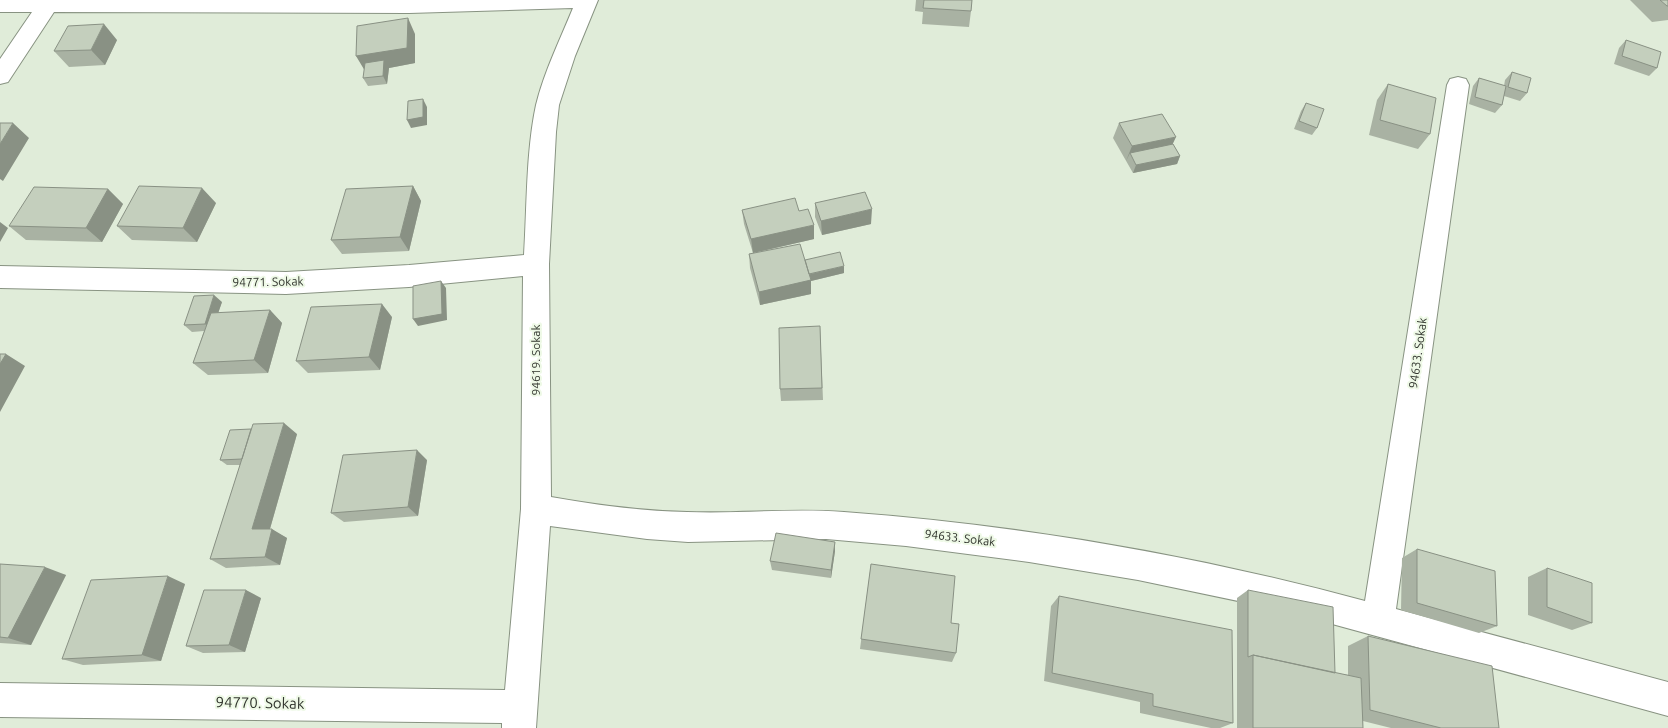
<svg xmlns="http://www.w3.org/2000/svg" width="1668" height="728" font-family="Ubuntu,sans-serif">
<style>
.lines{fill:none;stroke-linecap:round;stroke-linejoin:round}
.minor-casing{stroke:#889382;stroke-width:2}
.minor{fill:#fff;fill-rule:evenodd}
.wall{fill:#a9b2a3}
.shaded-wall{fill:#899184}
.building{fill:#c4cfbd;stroke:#899184}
.labels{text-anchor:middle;stroke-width:4;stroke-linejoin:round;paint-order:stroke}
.street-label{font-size:12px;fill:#30342d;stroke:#eef9e6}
.near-street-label{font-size:15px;fill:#30342d;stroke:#eef9e6}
</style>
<rect width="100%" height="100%" fill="#e0ecd9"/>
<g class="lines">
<defs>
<path id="minor" d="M0,0h598l-23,56 -16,49 -3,27 -7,132 2,233c45,8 90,14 136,15 52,2 104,-4 157,0 176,13 351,43 521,89l82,-516 3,-6 8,-2 8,2 3,6 -73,524 272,73v34l-387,-106 -143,-30 -109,-18 -123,-16 -80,-7 -138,3 -41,-3 -97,-13 -14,202h-34v-5l-502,-6v-34l505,7 16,-181 2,-233 -114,11 -123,7 -286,-6v-22l286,6 123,-7 115,-10c3,-47 2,-104 12,-150 8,-33 24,-65 37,-97l-164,5 -355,-1 -46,70 -8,2v-25l32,-47h-32z"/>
</defs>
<use href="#minor" class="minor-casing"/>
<use href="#minor" class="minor"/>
</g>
<path class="wall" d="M916,0h56l-1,11 -2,16 -47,-3 1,-12 -8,-1z
M1630,0h38v20l-16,2z
M415,34v29l-26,5 -2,16 -19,2 -5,-8z
M117,40l-12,25 -36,2 -15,-16z
M1626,40l31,28 -8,8 -35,-12 5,-16z
M1512,72l15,21 -7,8 -16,-5 -2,9 -7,8 -26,-9 4,-18 6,-8 25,8 1,-6z
M1388,84l42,50 -12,15 -49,-14 8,-35z
M1306,103l11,25 -5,7 -18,-6 7,-18z
M1119,123l54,21 7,12 -3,8 -44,9 -20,-35z
M413,186l8,15 -12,50 -67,3 -11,-14z
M108,189l15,15 -21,38 -76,-2 -17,-14z
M216,203l-19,39 -65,-2 -15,-14z
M815,203l56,21 -49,11 -7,-18z
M742,210l57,1 15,28 -61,14 52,7 39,13 -33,8v13l-51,11 -10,-37 -1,-14 4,-1 -9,-29z
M222,302l-4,11 52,-3 12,13 -14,50 -60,2 -15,-12 11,-32 -12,1 -8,-7z
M392,317l-12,53 -72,3 -12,-12z
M820,326l3,74 -42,1 -1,-12z
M297,434l-27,95 17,9 -7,27 -54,3 -16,-9 30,-94h-13l-7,-5z
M427,460l-9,56 -74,6 -13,-9z
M835,542v9l-4,27 -59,-8 -2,-9z
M1417,549l80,77 -18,7 -78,-23 1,-52z
M0,564l66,11 -35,70 -31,-2z
M871,564l80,59 5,30 -4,9 -92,-13z
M1547,568l45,55 -20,7 -44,-15v-38z
M185,584l-24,77 -78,4 -21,-6z
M1248,590l87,83 13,2v-29l20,-10 131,92h-108l-28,-7v7h-126v-130z
M1059,596l174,127 -13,5h-9l-71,-15v-11l-96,-21 7,-75z
M261,598l-16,54 -42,1 -17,-7z"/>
<path class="shaded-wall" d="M408,18l7,16v29l-26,5 -2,16 -4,-8 -18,-5 -9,-15z
M104,24l13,16 -12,25 -14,-15z
M423,99l4,8v18l-16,3 -4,-8z
M13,123l16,15 -26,43 -3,-2v-35z
M1176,137l-7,15 -39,1 -4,8 6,-15z
M1180,156l-3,8 -44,9 3,-8z
M413,186l8,15 -12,50 -9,-14z
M202,188l14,15 -19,39 -14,-14z
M108,189l15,15 -21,38 -16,-14z
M872,209l-1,15 -49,11 -1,-14z
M0,222l8,6 -8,14z
M814,225v14l-61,14 -2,-14z
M844,266v7l-33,8v13l-51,11 -1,-13 48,-17z
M441,281l5,7 1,32 -29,6 -5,-7z
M214,295l8,7 -10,29 -7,-7z
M382,304l10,13 -12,53 -11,-13z
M270,310l12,13 -14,50 -14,-13z
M6,354l19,12 -25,46v-56z
M284,423l13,11 -30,105 -15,-10z
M417,450l10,10 -9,56 -10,-9z
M272,529l15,9 -7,27 -15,-8z
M835,542v9l-4,27v-8z
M45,567l21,8 -35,70 -23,-7z
M168,576l17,8 -24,77 -19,-6z
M246,590l15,8 -16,54 -16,-7z"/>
<path class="building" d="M924,0h48l-1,11 -48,-3z
M1660,0h8v6h-1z
M408,18l-1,30 -51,8 1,-30z
M104,24l-13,26 -37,1 14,-25z
M1626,40l35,12 -4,16 -35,-12z
M384,60l-1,16 -20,2 2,-15z
M1512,72l19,6 -4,15 -19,-6z
M1479,78l27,8 -4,19 -27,-8z
M1388,84l48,14 -6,36 -50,-14z
M423,99v18l-16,3 1,-19z
M1306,103l18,6 -7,19 -18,-7z
M1162,114l14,23 -44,9 -13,-23z
M0,123h13l-13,21z
M1173,144l7,12 -44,9 -6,-12z
M139,186l63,2 -19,40 -66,-2z
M413,186l-13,51 -69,3 15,-51z
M34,187l74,2 -22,39 -77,-2z
M865,192l7,17 -51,12 -6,-18z
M795,198l4,13 9,-2 6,16 -63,14 -9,-29z
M800,244l11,36 -52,12 -10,-38z
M840,252l4,14 -35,8 -4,-14z
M441,281l1,33 -29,5v-33z
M214,295l-9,29 -21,1 10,-29z
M382,304l-13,53 -73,4 15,-54z
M270,310l-16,50 -61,3 18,-50z
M820,326l2,62 -42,1 -1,-61z
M0,354h6l-6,10z
M284,423l-32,106h20l-7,28 -55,2 43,-135z
M251,429l-9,30 -22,1 10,-30z
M417,450l-9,57 -77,6 12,-58z
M776,533l59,9 -4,28 -61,-9z
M1417,549l78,22 2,55 -80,-23z
M0,564l45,3 -37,71 -8,-1z
M871,564l84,12 -4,47 8,1 -3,29 -95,-14z
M1547,568l45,15v40l-45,-16z
M168,576l-26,79 -80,4 29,-79z
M204,590h42l-17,55 -43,1z
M1248,590l85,17 2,66 -82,-18 -5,2z
M1059,596l173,34 1,93 -80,-17v-12l-101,-21z
M1368,636l124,30 7,62h-58l-71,-18z
M1253,655l108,23 2,50h-110z"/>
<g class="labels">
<g class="street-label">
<text transform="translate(268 282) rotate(-1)" y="4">94771. Sokak</text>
<text transform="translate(1418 353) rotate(-82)" y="4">94633. Sokak</text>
<text transform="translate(536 360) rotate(-90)" y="4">94619. Sokak</text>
<text transform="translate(960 538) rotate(7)" y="4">94633. Sokak</text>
</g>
<g class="near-street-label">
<text transform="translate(260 703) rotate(1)" y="5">94770. Sokak</text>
</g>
</g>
</svg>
